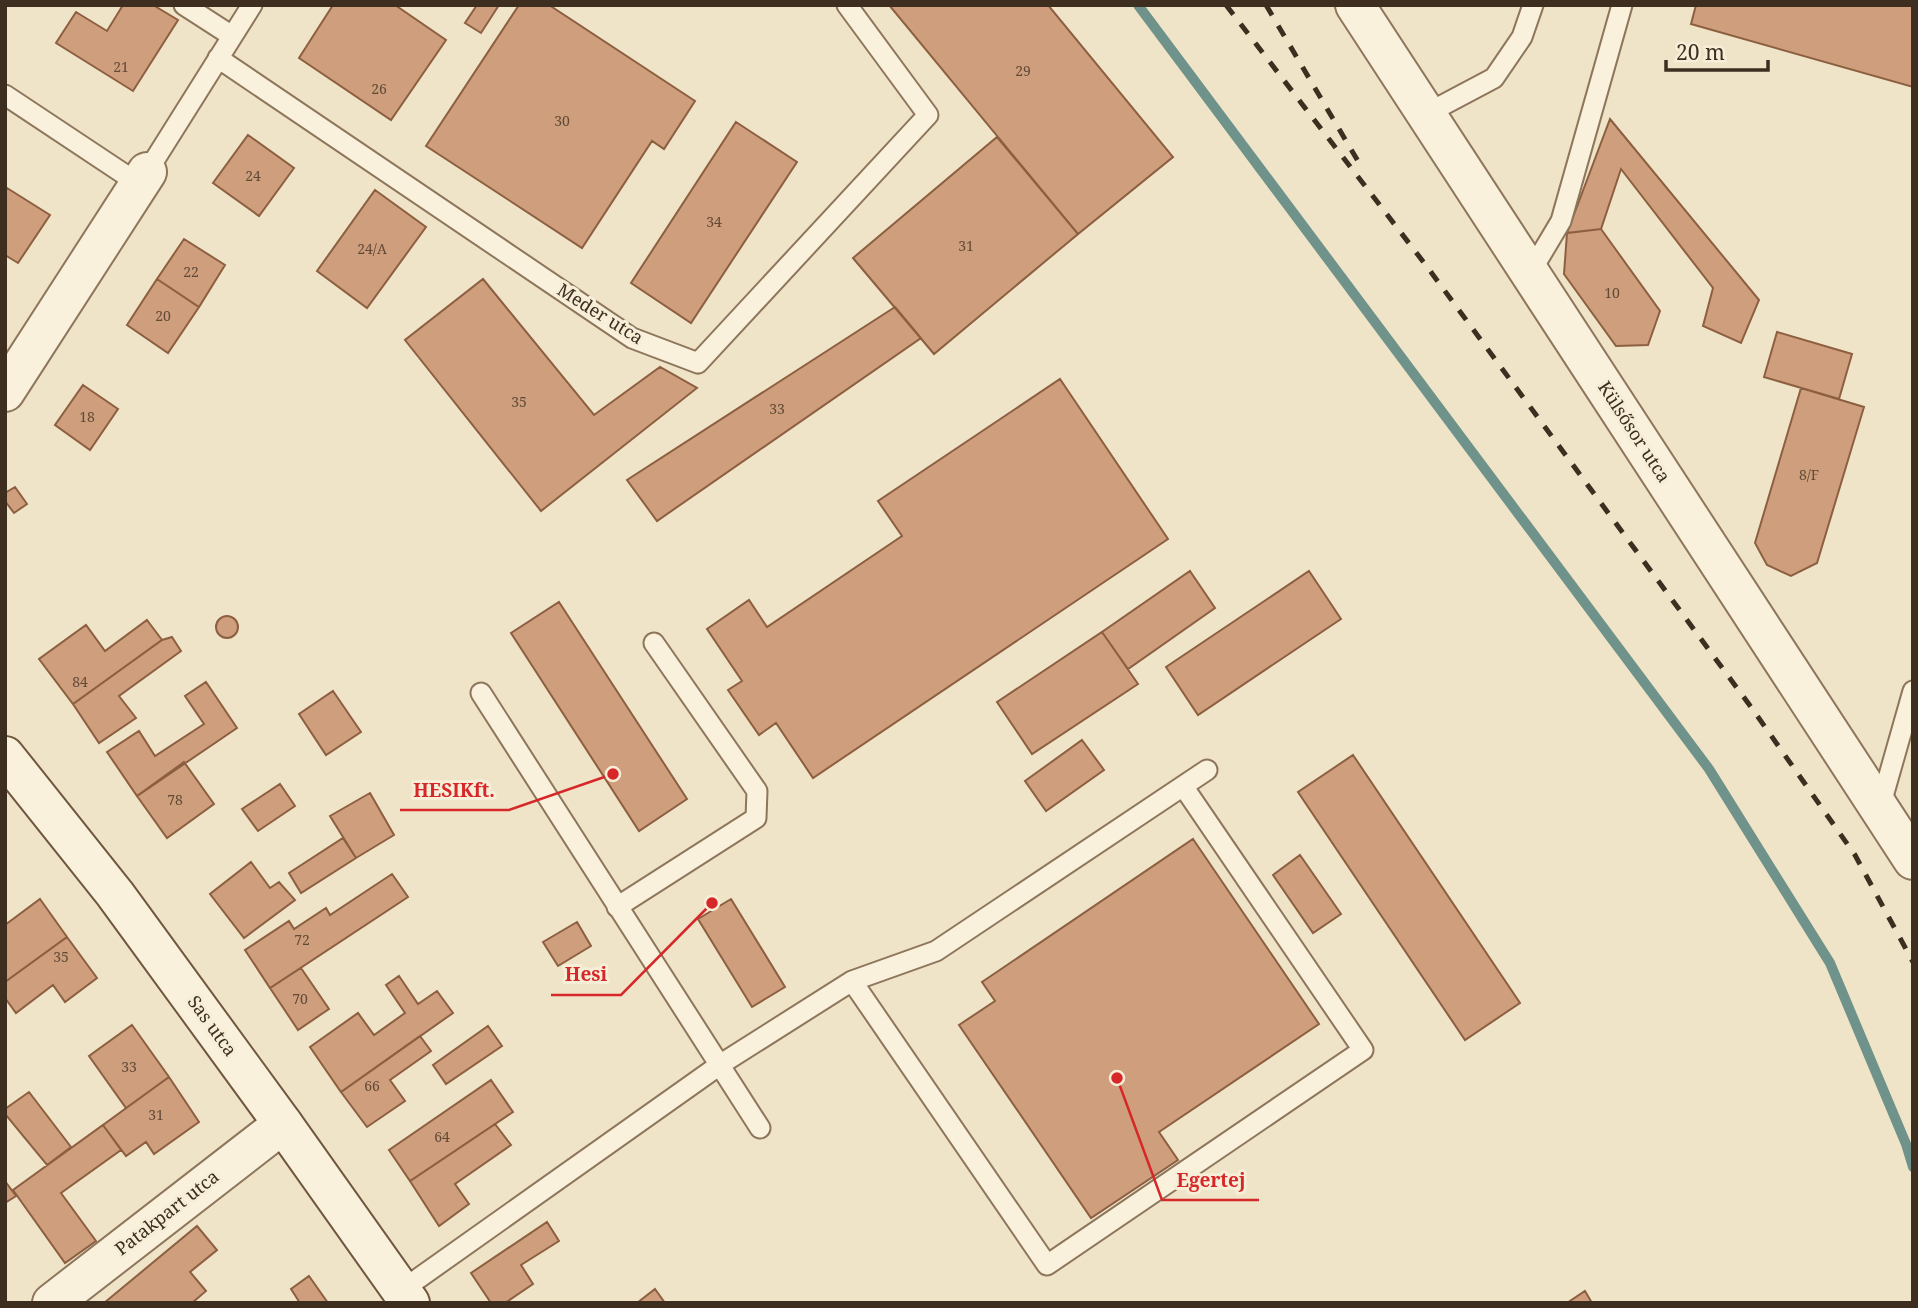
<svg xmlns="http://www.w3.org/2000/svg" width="1918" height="1308" font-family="'Noto Serif',serif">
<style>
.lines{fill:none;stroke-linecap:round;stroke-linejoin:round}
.stream{stroke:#6f938a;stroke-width:10}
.building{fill:#cf9f7d;stroke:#8d5f41;stroke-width:2}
.service-casing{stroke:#8d765c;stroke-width:23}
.minor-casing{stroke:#8d765c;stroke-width:42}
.secondary-casing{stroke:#6f573f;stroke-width:42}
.service{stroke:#faf1dc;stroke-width:19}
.minor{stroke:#faf1dc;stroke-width:38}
.secondary{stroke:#faf1dc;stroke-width:38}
.rail{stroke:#3d2e20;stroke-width:5;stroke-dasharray:12 12;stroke-linecap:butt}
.labels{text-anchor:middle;stroke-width:6;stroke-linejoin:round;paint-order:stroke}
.number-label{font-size:14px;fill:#624a37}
.street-label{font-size:18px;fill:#3d2e20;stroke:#f7eed8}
.leader{fill:none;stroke:#d62828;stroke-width:2.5}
.callout-dot{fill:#d62828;stroke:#f7eed8;stroke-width:2.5}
.callout-label{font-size:19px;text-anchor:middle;font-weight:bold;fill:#d62828;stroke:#f7eed8;stroke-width:6;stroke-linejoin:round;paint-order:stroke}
</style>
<rect width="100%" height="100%" fill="#f0e4c8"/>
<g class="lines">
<path class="stream" d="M1138,5l571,764 121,194 76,181 7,23"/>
</g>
<path class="building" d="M123,5h30l25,15 -45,71 -77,-48 20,-31 31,19z
M333,5h62l51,35 -55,80 -92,-62z
M477,5h22l-18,28 -16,-10z
M519,5h30l146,96 -31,48 -12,-8 -70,107 -156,-102z
M889,5h159l125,152 -95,77z
M1696,5h217v82l-222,-63z
M1610,119l149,181 -18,43 -38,-17 10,-38 -92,-119 -20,60 -34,4z
M736,122l61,40 -106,161 -60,-40z
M248,135l46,33 -35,48 -46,-33z
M997,137l81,97 -144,120 -81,-96z
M7,188l43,27 -32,48 -13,-8v-64z
M375,190l51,37 -59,81 -50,-37z
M1601,229l59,82 -12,34 -32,1 -52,-72 3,-41z
M184,239l41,26 -26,42 -42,-28z
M157,279l42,28 -31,46 -41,-28z
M483,279l111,136 66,-48 37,21 -156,123 -136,-171z
M895,307l26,31 -264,183 -30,-41z
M1777,332l75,22 -13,45 -75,-22z
M1060,379l108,160 -355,239 -37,-55 -17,12 -31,-45 14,-9 -35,-52 42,-29 18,27 135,-91 -24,-35z
M83,385l35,24 -28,41 -35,-25z
M1801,388l63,19 -47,156 -26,13 -24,-11 -12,-22z
M15,487l12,17 -13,9 -9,-12v-8z
M1190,571l25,37 -87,61 -26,-37z
M1309,571l32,48 -143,96 -32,-48z
M559,602l128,197 -48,32 -128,-198z
M216 627a11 11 0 1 1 22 0a11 11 0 1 1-22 0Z
M147,620l15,20 -89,64 -34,-45 47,-34 19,26z
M1102,632l36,52 -106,70 -35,-52z
M172,637l9,14 -62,45 17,22 -37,25 -26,-39 89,-64z
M206,682l31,46 -100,68 -30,-44 32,-21 16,25 49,-32 -19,-28z
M333,691l28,41 -35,23 -27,-41z
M1082,740l22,30 -58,41 -21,-30z
M1353,755l167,248 -55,37 -167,-248z
M184,762l30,42 -47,34 -30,-42z
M280,784l15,22 -37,25 -16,-22z
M370,793l24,42 -38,23 -26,-42z
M343,838l13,20 -55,35 -12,-20z
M1193,839l126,185 -160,108 19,28 -87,58 -132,-193 36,-24 -13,-19z
M1300,855l41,59 -28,19 -40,-58z
M251,862l19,26 9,-6 16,18 -51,38 -34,-44z
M392,874l16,23 -138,91 -25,-38 44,-29 5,8 32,-21 4,7z
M40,899l27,38 -62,45v-57z
M731,899l54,88 -33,20 -54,-88z
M577,922l14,24 -33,20 -15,-24z
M67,937l30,41 -32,24 -12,-17 -37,28 -11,-15v-16z
M301,968l28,41 -31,21 -28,-42z
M399,976l19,28 19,-13 16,22 -112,79 -31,-45 48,-34 16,22 31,-22 -19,-28z
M132,1025l37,52 -43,31 -37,-52z
M488,1026l14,20 -56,38 -13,-19z
M420,1036l11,15 -41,29 15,21 -38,26 -26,-35z
M169,1077l30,45 -45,32 -8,-12 -20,14 -23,-31z
M491,1080l22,32 -103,69 -21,-31z
M29,1092l42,55 -24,18 -42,-51v-5z
M495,1124l16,21 -56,39 14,20 -30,22 -29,-45z
M103,1125l18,25 -60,43 35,48 -31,22 -52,-73z
M5,1181l11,15 -11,7z
M547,1222l12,19 -38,24 12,19 -28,19h-14l-20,-30z
M197,1226l20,24 -27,22 16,19 -14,12h-88z
M309,1276l19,27h-28l-9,-14z
M655,1289l10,14h-28z
M1585,1291l7,12h-25z"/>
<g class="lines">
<defs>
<path id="service" d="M184,5l48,31
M218,58l414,280 66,25 230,-248 -81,-110
M5,95l134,89
M1426,114l68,-36 28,-41 11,-32
M147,172l105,-167
M1530,273l31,-52 61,-216
M481,693l279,435
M1880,807l33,-116
M617,907l139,-89 1,-27 -103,-148
M852,981l195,284 316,-215 -180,-264
M402,1290l319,-226 131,-83 84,-30 271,-181"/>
<path id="minor" d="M1355,5l558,855
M5,392l142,-220
M52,1303l231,-179"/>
<path id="secondary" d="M5,756l110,138 168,230 127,179"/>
</defs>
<use href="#service" class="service-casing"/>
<use href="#minor" class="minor-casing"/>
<use href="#secondary" class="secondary-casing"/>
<use href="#service" class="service"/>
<use href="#minor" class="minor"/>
<use href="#secondary" class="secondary"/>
<path class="rail" d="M1226,5l199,259 326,443 104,148 58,107
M1266,5l96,163"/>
</g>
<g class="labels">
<g class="number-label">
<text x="121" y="72">21</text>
<text x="1023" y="76">29</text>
<text x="379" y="94">26</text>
<text x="562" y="126">30</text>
<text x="253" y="181">24</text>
<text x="714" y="227">34</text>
<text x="966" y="251">31</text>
<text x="372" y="254">24/A</text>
<text x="191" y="277">22</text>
<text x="1612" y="298">10</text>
<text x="163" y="321">20</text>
<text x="519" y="407">35</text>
<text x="777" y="414">33</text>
<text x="87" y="422">18</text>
<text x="1809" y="480">8/F</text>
<text x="80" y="687">84</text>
<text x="175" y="805">78</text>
<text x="302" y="945">72</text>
<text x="61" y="962">35</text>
<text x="300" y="1004">70</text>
<text x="129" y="1072">33</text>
<text x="372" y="1091">66</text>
<text x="156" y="1120">31</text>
<text x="442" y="1142">64</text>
</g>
<g class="street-label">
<text transform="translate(600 314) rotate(32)" y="6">Meder utca</text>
<text transform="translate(1634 432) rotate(57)" y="6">Külsősor utca</text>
<text transform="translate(212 1026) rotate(54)" y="6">Sas utca</text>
<text transform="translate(167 1213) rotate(-38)" y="6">Patakpart utca</text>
</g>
</g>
<path class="leader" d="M613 774L509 810H400M712 903L621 995H551M1117 1078L1162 1200H1259"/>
<g class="callout-dot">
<circle cx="613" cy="774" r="7"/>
<circle cx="712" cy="903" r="7"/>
<circle cx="1117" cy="1078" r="7"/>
</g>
<g class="callout-label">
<text x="454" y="797">HESIKft.</text>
<text x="586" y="981">Hesi</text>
<text x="1211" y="1187">Egertej</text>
</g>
<rect width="1918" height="1308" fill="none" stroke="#3d2e20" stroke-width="14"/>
<path d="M1666 60v10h102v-10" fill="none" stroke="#3d2e20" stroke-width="3.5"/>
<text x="1676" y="60" font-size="21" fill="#3d2e20" stroke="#f7eed8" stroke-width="5" paint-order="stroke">20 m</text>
</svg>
